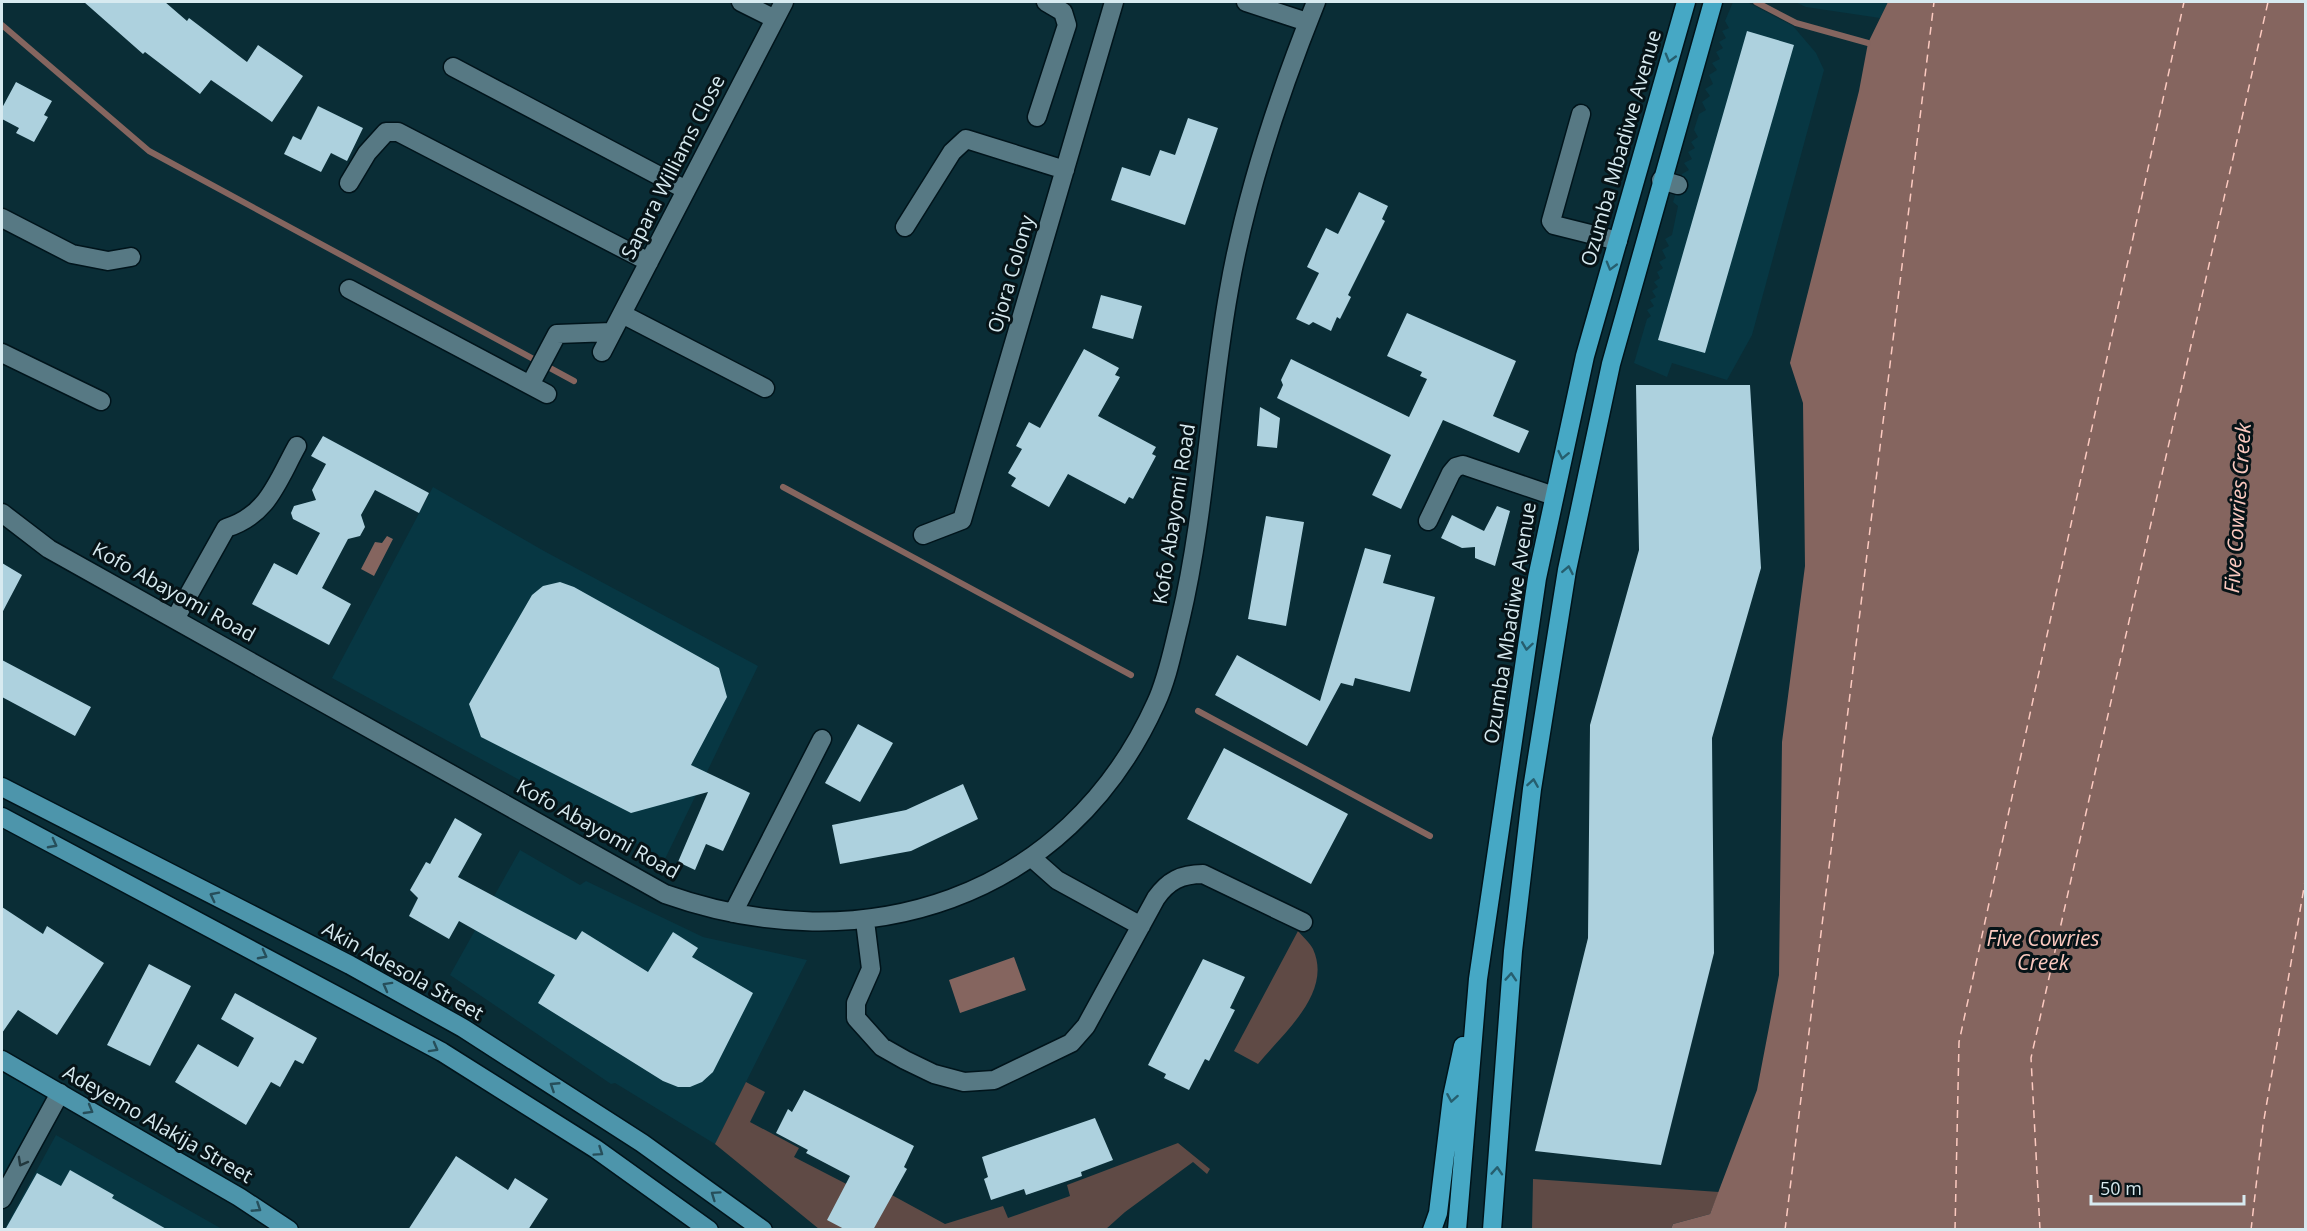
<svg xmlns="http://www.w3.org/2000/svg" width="2307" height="1231" font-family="'Open Sans',sans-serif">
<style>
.built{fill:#073743}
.green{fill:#5f4a45}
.water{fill:#85655f}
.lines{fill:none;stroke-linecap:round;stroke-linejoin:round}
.stream{stroke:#85655f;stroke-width:6}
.ferry{stroke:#fccac0;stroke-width:1.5;stroke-dasharray:8 6;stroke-linecap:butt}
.building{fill:#add1de}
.minor-casing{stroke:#00141b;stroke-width:21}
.major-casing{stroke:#00141b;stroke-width:21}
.highway-casing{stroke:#00141b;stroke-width:21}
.minor{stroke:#577984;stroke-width:18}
.major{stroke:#4d95ab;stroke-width:18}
.highway{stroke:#46a8c5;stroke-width:18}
.oneway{stroke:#265e6e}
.oneway2{stroke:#264e5a}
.oneway3{stroke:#22373d}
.labels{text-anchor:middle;stroke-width:6;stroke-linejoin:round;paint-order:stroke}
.street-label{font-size:20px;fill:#d7eaf0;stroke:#061317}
.water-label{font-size:21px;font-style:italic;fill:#fccac0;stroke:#061317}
</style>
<rect width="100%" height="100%" fill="#0a2d36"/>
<path class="built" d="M1733,2h14l46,24 23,27 8,17 -72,265 -25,45 -55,-17 -5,14 -33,-14 13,-44 4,-3 -4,-6 7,-4 -4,-6 6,-3 -4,-6 6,-4 -4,-5 6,-4 -3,-6 6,-4 -4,-6 7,-4 -4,-8 7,-4 -4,-7 7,-4 6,-29 -5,-4 9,-28 7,-4 -5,-7 8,-4 -4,-7 7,-4 -4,-6 7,-5 -4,-7 5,-16 7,-4 -4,-8 8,-6 -5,-7 8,-5 -4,-9 8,-5 -5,-7 8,-4 -4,-7 7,-4 -4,-6 7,-4 -4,-7 7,-3 -4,-7z
M1795,2h93l-8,16 -74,-11z
M433,487l111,64 214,115 -93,193 -333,-181z
M520,850l60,35 6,-4 117,56 104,23 -92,184 -100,-61 -4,1 -161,-109z
M2,1072l49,27 -49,89z
M56,1135l166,94 -218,1z"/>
<path class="green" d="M1298,931c5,6 12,12 15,18 20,44 -30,84 -55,115l-24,-13z
M746,1082l19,10 -15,30 49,26 -5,9 68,35 6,-10 77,42 58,-18 5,12 62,-22 -3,-11 111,-42 32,26 -3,5 -14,-12 -68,50 -19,17h-287l-104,-85z
M1533,1179l186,13 -9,22 -37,10 -2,5 -139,1z"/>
<path class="water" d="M1888,2h417v1227h-634l2,-5 37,-10 47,-124 22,-115 3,-233 23,-176 -2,-163 -13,-40 69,-272 9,-48z
M387,536l6,3 -19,37 -13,-7 14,-27 7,1z
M1014,957l12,33 -66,23 -11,-33z"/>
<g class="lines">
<path class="stream" d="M1756,2l40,21 72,20
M2,25l147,126 425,230
M783,487l348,188
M1198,711l232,125"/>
<path class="ferry" d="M1785,1230l149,-1228
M1955,1230l4,-188 225,-1040
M2040,1230l-9,-172 237,-1056
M2251,1230l12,-105 43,-249"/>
</g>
<path class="building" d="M84,2h81l22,19 2,-3 58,44 11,-17 45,31 -31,46 -61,-42 -11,14 -55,-42 -2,2z
M1747,31l47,14 -89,308 -47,-13z
M16,82l36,19 -8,14 4,2 -14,25 -18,-9 3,-5 -17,-9v-11z
M318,106l45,22 -16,33 -16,-8 -10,19 -37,-18 9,-18 8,4z
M1188,118l30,10 -33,97 -74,-25 11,-33 28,9 10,-26 15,5z
M1359,192l29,14 -6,13 3,2 -37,74 3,2 -11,22 -3,-2 -6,14 -18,-9 -4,3 -13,-6 23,-46 -12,-6 19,-39 12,6z
M1101,295l41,11 -9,33 -41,-11z
M1407,313l109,48 -23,55 36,15 -10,22 -76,-33 -42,89 -29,-14 19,-40 -114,-57 6,-13 -2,-5 10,-21 118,58 18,-38 -7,-3 2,-4 -35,-16z
M1084,349l35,19 -4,7 5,2 -22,39 58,31 -4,7 4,2 -23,43 -4,-2 -4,7 -57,-30 -19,33 -38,-21 5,-8 -8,-5 14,-24 -6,-3 13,-24 11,6z
M1636,385h114l11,183 -49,170 2,215 -53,212 -126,-14 53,-213 2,-213 49,-175z
M1260,407l20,11 -3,30 -20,-2z
M323,436l106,57 -10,20 -44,-23 -14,25 4,12 -5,9 -12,3 -26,49 29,16 -22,41 -77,-41 22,-41 23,12 23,-42 -27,-14 -2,-6 3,-7 22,-6 -4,-10 14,-26 -15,-8z
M1497,506l13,5 -15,55 -20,-8v-11l-13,1 -21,-10 11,-23 32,16z
M1266,516l38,6 -18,104 -38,-7z
M1365,548l26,7 -8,28 52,14 -25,95 -55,-14 -2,8 -12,-3 -34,63 -92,-51 22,-40 83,46z
M2,563l20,12 -20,38z
M560,582l14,5 145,81 8,29 -36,68 59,28 -27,58 -17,-7 -11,26 -17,-8 30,-70 -77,21 -150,-76 -12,-33 63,-109 11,-9z
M2,660l89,47 -16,29 -73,-39z
M858,724l35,19 -33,59 -35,-19z
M1224,748l124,66 -37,70 -124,-65z
M963,784l15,35 -67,32 -71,13 -8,-39 74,-15z
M455,818l27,16 -24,43 118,63 6,-9 66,41 25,-40 25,16 -6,9 61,36 -40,79 -11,10 -12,5h-12l-15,-6 -125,-78 17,-28 -96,-54 -10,18 -40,-23 9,-18 -8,-8 16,-28 4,2z
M2,907l41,27 4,-8 57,37 -47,72 -39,-25 -16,23z
M1203,959l42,18 -15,31 5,2 -26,51 -4,-2 -16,31 -25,-12 2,-4 -18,-9z
M149,964l42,22 -41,80 -43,-21z
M235,993l82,45 -14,26 -8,-4 -15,27 -9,-5 -25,43 -71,-43 23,-38 40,23 16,-29 -33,-19z
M804,1090l110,56 -10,21 3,2 -34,61h-27l-19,-10 23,-44 -44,-23 2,-3 -32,-17 12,-24 4,3z
M1095,1118l18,42 -32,12 1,4 -56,19 -2,-6 -33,11 -7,-21 4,-2 -6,-20z
M456,1156l52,34 7,-12 33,21 -20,31h-120z
M70,1170l44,25 -2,3 56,32h-163l32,-57 24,13z"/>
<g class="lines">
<defs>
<path id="minor" d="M741,2l34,17
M1246,2l61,20
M453,67l233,123
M1581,114l-30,107 3,4 64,16
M1037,117l30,-92 -4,-13 -17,-10
M1661,180l17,5
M349,183l18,-30 19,-21h12l251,130
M2,218l70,36 36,7 23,-4
M905,227l47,-75 14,-13 99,31
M349,289l198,105
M622,314l143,74
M602,352l182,-350
M2,353l99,48
M530,385l27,-51 55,-2
M2,513l47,36 616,345c197,70 402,6 491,-191 12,-26 17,-55 24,-82 26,-109 29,-221 49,-331 17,-98 50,-196 87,-288
M1428,521l23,-48 5,-6 7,-2 91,31
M923,535l39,-15 152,-518
M175,619l51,-91c42,-13 51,-46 71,-82
M1031,857l26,23 84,46
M733,913l89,-174
M865,921l6,48 -15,34v15l26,29 23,13 29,14 30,8 30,-2 77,-37 15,-17 70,-128c12,-17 25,-24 47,-24l100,48
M2,1199l58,-106"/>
<path id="major" d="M2,787l348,178 113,63 179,115 121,87
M2,817l440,235 154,97 113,81
M2,1060l237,137 50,33"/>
<path id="highway" d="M1432,1230l6,-17 14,-116 11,-51
M1457,1230l21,-251 59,-401 48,-222 101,-354
M1492,1230l21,-279 19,-162 35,-219 44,-206 102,-362"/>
</defs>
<use href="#minor" class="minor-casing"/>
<use href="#major" class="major-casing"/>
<use href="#highway" class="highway-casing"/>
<use href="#minor" class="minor"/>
<use href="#major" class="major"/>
<use href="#highway" class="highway"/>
</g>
<defs><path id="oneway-chevron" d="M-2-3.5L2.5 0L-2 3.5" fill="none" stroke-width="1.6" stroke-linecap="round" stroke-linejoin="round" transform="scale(1.5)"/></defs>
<g class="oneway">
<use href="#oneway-chevron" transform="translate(1670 58) rotate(106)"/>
<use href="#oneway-chevron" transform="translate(1611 266) rotate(106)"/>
<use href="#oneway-chevron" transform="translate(1563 455) rotate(102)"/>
<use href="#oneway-chevron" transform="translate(1568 570) rotate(-79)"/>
<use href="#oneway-chevron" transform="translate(1527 646) rotate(98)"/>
<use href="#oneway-chevron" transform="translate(1533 783) rotate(-81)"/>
<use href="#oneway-chevron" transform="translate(1511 977) rotate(-86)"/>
<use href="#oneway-chevron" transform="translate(1452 1098) rotate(100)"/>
<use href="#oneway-chevron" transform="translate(1497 1171) rotate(-86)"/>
</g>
<g class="oneway2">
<use href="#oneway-chevron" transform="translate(53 844) rotate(28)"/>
<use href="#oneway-chevron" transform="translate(214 896) rotate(-153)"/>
<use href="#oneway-chevron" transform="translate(263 955) rotate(28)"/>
<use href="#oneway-chevron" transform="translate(387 986) rotate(-151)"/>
<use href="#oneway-chevron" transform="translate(434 1048) rotate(29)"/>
<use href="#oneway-chevron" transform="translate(554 1086) rotate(-147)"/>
<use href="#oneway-chevron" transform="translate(89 1110) rotate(30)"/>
<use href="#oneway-chevron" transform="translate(599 1152) rotate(34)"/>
<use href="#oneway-chevron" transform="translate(715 1195) rotate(-145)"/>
<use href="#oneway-chevron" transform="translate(257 1208) rotate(33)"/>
</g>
<use class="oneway3" href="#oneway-chevron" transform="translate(22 1162) rotate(119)"/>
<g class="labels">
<g class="street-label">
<text transform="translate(1621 148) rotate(-74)" y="7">Ozumba Mbadiwe Avenue</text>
<text transform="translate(673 167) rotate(-63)" y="7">Sapara Williams Close</text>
<text transform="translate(1011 274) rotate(-74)" y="7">Ojora Colony</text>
<text transform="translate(1174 514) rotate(-81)" y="7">Kofo Abayomi Road</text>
<text transform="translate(174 592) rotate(29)" y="7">Kofo Abayomi Road</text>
<text transform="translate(1510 623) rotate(-81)" y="7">Ozumba Mbadiwe Avenue</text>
<text transform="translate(598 829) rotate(29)" y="7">Kofo Abayomi Road</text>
<text transform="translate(403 971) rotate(29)" y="7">Akin Adesola Street</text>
<text transform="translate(158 1124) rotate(30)" y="7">Adeyemo Alakija Street</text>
</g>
<g class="water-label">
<text transform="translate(2238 508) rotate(-86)" y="7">Five Cowries Creek</text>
<text x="2043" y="946">Five Cowries<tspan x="2043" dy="24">Creek</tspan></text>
</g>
</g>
<rect width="2307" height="1231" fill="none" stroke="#d7eaf0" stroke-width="6"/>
<path d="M2091 1195v9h153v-9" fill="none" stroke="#d7eaf0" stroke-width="3"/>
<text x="2100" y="1195" font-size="18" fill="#d7eaf0" stroke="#061317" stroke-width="4.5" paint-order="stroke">50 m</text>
</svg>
